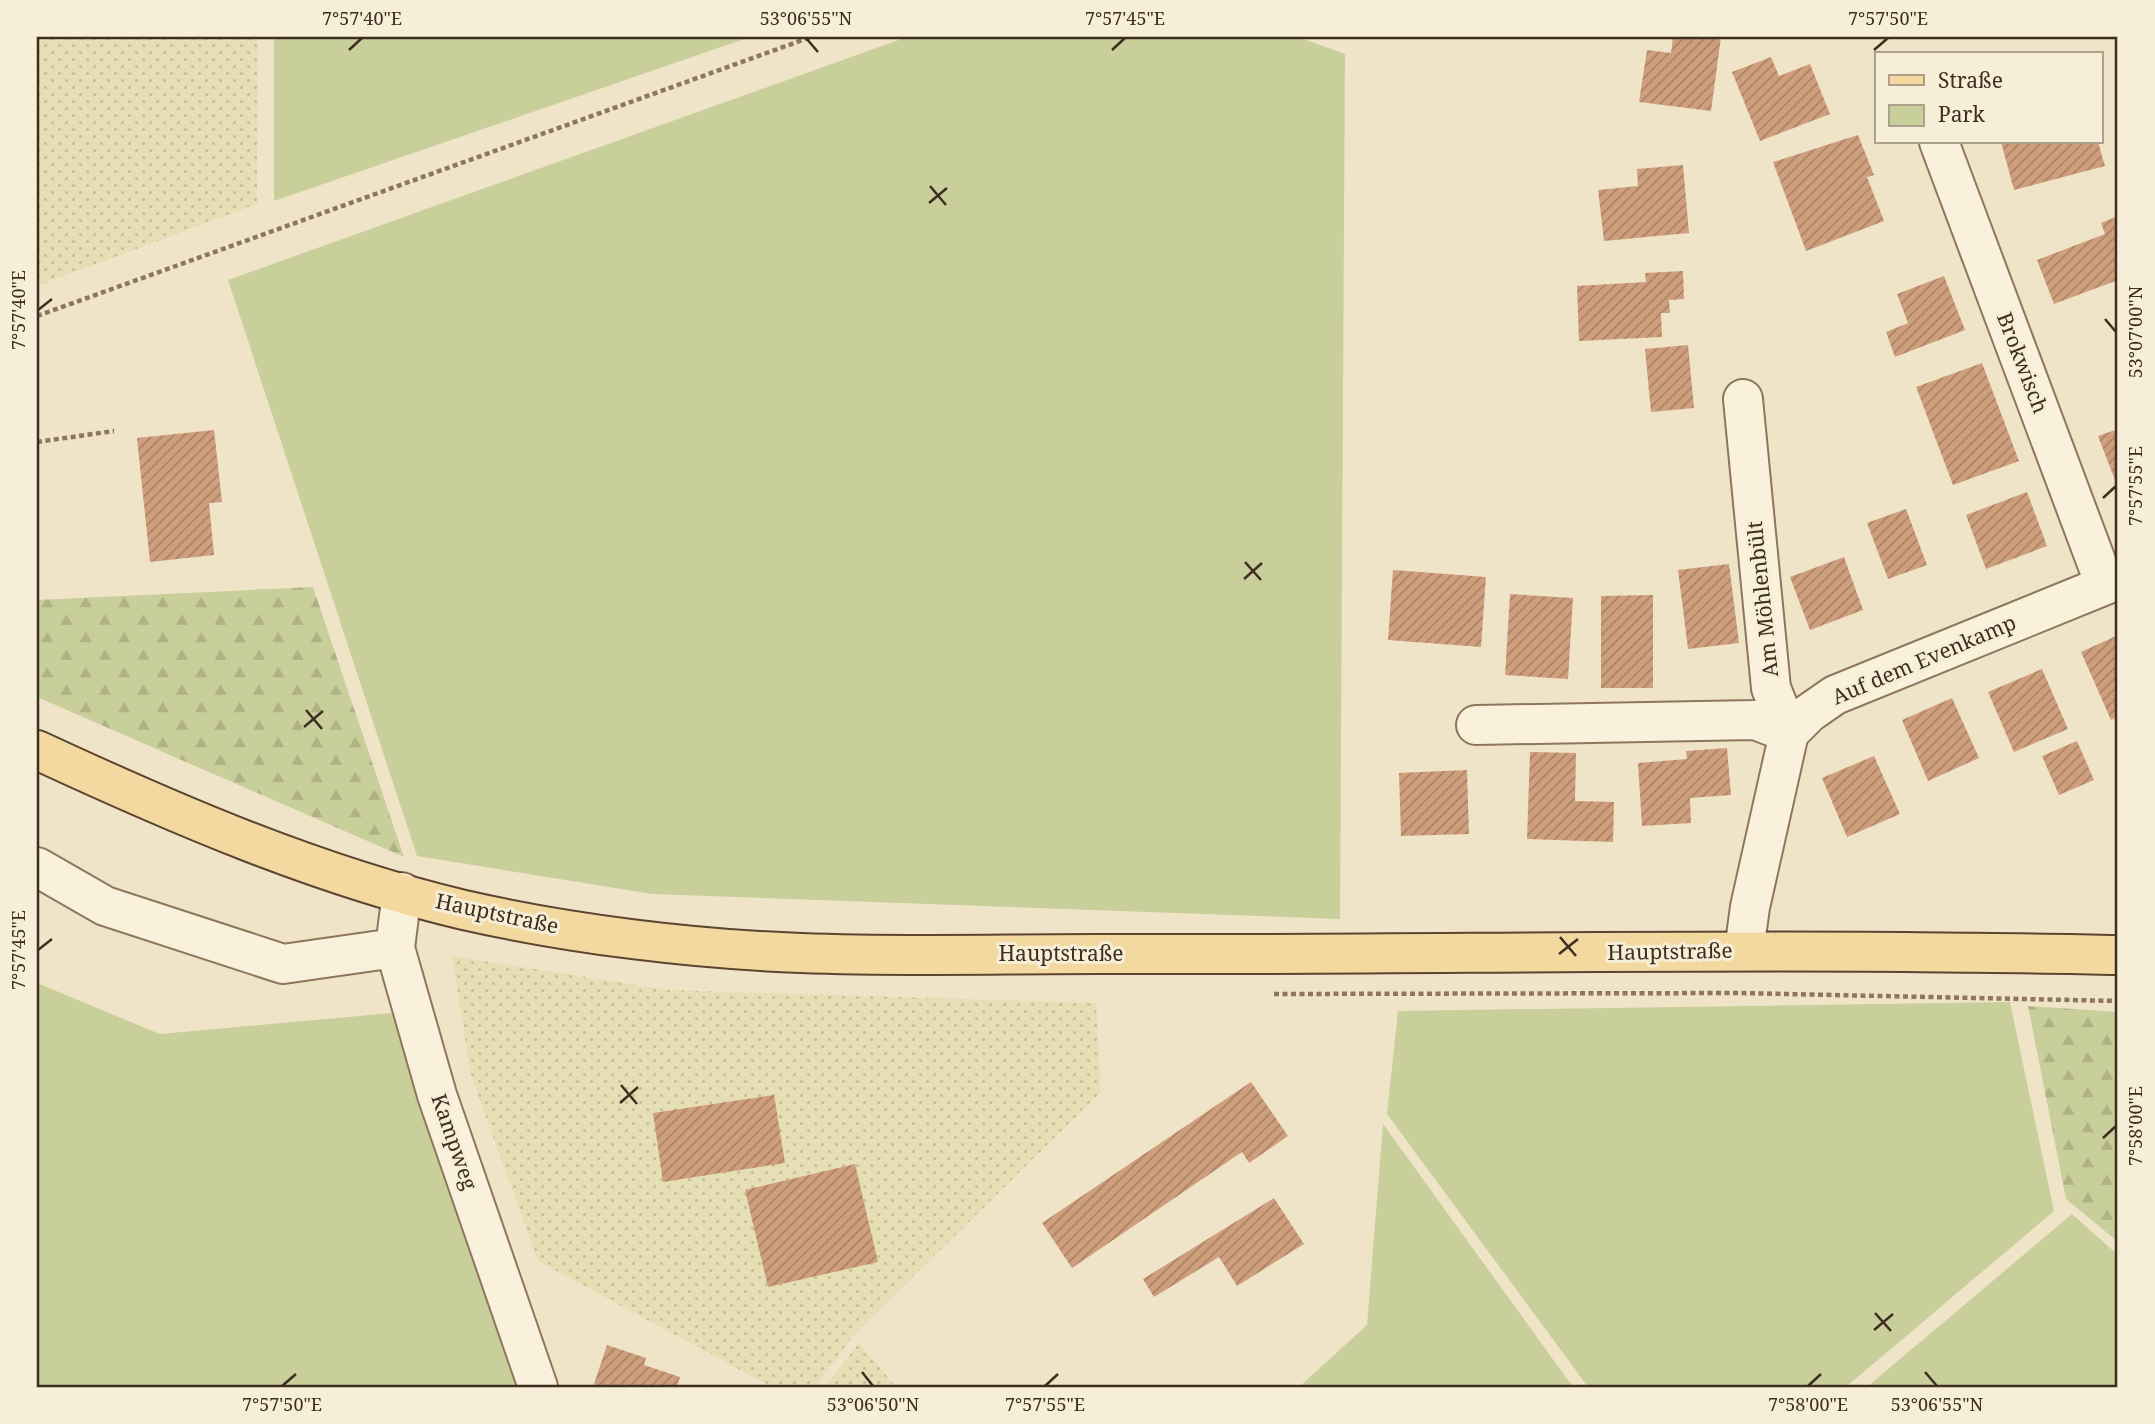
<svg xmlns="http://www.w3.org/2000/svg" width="2155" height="1424" font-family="'Noto Serif',serif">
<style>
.farmland{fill:url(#farmland-dots)}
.green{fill:#c9cf9b}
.forest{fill:url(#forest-firs)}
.building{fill:url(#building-hatch)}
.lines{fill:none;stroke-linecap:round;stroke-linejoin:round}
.minor-casing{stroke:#8d765c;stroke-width:42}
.major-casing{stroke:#5b4430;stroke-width:42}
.path{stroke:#8d765c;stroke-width:4.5;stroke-dasharray:5 3.5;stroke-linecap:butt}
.minor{stroke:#faf1dc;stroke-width:38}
.major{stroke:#f3d9a0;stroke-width:38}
.ticks{fill:none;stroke:#3d2e20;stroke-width:2.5}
.labels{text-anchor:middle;stroke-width:6;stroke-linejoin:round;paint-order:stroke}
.street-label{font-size:21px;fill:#3d2e20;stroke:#f7eed8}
.neatline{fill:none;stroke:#3d2e20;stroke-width:2.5}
.ticks-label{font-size:18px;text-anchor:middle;fill:#3d2e20}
</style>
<defs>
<pattern id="farmland-dots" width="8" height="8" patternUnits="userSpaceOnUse" patternTransform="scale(1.75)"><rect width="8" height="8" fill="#e6deb5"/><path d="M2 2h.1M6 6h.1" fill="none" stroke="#c6bf9b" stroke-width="1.8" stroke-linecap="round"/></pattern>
<pattern id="forest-firs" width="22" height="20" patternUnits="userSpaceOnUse" patternTransform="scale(1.75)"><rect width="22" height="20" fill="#c9cf9b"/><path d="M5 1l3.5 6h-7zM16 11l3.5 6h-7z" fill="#aeb285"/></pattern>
<pattern id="building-hatch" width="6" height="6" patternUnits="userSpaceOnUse" patternTransform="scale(1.75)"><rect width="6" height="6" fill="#cf9f7d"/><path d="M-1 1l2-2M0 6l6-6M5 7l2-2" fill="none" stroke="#a98266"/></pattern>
</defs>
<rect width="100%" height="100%" fill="#f0e4c8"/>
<path class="farmland" d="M37,37h221l-1,167 -220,82z
M452,956l216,34 428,13 5,89 -247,243 -39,52h-43l-234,-126 -67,-186z
M859,1343l37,44h-71z"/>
<path class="green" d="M274,37h476l-476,164z
M907,37h391l47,17 -5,865 -688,-25 -235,-38 -189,-576z
M37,983l123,51 243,-22 121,375h-487z
M2010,1002l44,209 -208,176h-258l-201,-273 11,-103z
M1383,1124l190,263h-274l68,-62z
M2072,1214l46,41v132h-251z"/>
<path class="forest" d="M313,587l91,270 -367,-160v-97z
M2028,1006l90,6v230l-52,-43z"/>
<path class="building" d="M1673,37h48l-10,74 -72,-9 8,-52 24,3z
M1771,57l8,19 31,-12 20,50 -70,27 -28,-69z
M1858,135l16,40 -7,2 17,44 -78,30 -33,-89z
M2001,142h97l7,24 -91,24z
M1683,165l6,68 -85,8 -6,-51 40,-4 -1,-17z
M2118,216v64l-64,24 -17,-44 68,-26 -4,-11z
M1683,271l1,28 -15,1 1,13h-9l1,24 -83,4 -2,-55 69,-4 -1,-9z
M1944,276l21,54 -70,27 -9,-25 22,-9 -11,-29z
M1688,345l6,63 -43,4 -6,-63z
M1982,363l37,98 -66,24 -37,-98z
M2118,429v59l-20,-52z
M214,430l8,72 -13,1 5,52 -64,7 -13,-124z
M2027,492l20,54 -61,23 -20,-54z
M1906,509l21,56 -39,14 -21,-56z
M1844,557l19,53 -53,20 -20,-53z
M1729,564l10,79 -51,6 -10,-79z
M1393,570l93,7 -5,70 -93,-7z
M1510,594l63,4 -5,81 -63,-4z
M1653,595v93h-52v-92z
M2118,635v82l-7,3 -30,-68z
M2042,669l26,60 -54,23 -26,-60z
M1952,698l27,60 -51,23 -26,-61z
M2077,741l17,39 -35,15 -17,-39z
M1727,748l4,47 -41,3 1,25 -49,3 -4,-63 49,-4 -1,-8z
M1530,752l46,1 -1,48 39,1 -1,40 -86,-3z
M1874,756l26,58 -53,23 -25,-59z
M1467,770l2,64 -68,2 -2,-63z
M1251,1082l37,54 -39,27 -7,-11 -170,116 -30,-45z
M774,1095l11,68 -122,19 -10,-69z
M855,1164l23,98 -110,25 -23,-97z
M1274,1198l30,46 -67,42 -18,-29 -65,40 -11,-18z
M607,1345l39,13 -2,7 36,12 -3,10h-84z"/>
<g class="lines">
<defs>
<path id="minor" d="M1939,142l166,443
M1743,399l28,289 18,45
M1476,725l279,-5 34,13
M37,867l68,39 178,58 112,-16
M402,892l-7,56 42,147 101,292
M1744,951l6,-44 39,-174 20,-20 26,-18 283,-115"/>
<path id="major" d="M37,750c138,64 279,125 427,160 106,24 228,39 337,43 99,4 198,1 297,1 270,1 539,-4 808,-2 71,1 141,1 212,3"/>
</defs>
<use href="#minor" class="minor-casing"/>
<use href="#major" class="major-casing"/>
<path class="path" d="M37,316l774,-279
M37,442l77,-11
M1274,994l465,-1 379,8"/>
<use href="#minor" class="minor"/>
<use href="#major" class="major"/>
</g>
<path class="ticks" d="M806,38l12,14M349,50l13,-12M1112,50l13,-12M1874,50l14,-12M930,186l16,19M929,203l18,-15M38,310l14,-11M2105,319l11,13M2103,498l13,-12M1245,562l16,18M1244,579l18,-16M306,710l16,19M304,727l19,-16M1560,937l16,19M38,950l14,-11M1559,954l19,-15M621,1085l16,19M620,1103l18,-16M2103,1138l13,-12M1875,1313l16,18M1874,1330l19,-16M862,1372l11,14M1925,1372l12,14M282,1386l14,-12M1045,1386l13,-12M1808,1386l13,-12"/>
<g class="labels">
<g class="street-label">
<text transform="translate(2022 363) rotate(69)" y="7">Brokwisch</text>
<text transform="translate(1763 599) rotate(-96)" y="7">Am Möhlenbült</text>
<text transform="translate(1924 660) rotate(-23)" y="7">Auf dem Evenkamp</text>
<text transform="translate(497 914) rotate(12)" y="7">Hauptstraße</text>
<text transform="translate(1670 952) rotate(-1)" y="7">Hauptstraße</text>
<text x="1061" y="961">Hauptstraße</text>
<text transform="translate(454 1142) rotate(71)" y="7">Kampweg</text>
</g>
</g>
<rect width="2155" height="1424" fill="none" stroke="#f7eed8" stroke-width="77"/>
<rect x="1875" y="52" width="228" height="91" fill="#f7eed8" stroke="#ada18e" stroke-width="2"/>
<rect x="1889" y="75" width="35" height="10" fill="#f3d9a0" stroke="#ada18e" stroke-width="2"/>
<text x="1938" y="88" font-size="21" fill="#3d2e20">Straße</text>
<rect x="1889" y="105" width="35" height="21" fill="#c9cf9b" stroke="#ada18e" stroke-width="2"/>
<text x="1938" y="122" font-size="21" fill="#3d2e20">Park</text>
<rect x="38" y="38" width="2078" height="1348" class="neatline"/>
<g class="ticks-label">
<text x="362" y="25">7°57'40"E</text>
<text x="806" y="25">53°06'55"N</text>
<text x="1125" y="25">7°57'45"E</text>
<text x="1888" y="25">7°57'50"E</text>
<text transform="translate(19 310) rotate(-90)" y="6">7°57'40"E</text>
<text transform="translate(2136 332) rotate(-90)" y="6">53°07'00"N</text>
<text transform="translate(2136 486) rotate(-90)" y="6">7°57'55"E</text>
<text transform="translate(19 950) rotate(-90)" y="6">7°57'45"E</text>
<text transform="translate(2136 1126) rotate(-90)" y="6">7°58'00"E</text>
<text x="282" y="1411">7°57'50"E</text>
<text x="873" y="1411">53°06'50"N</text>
<text x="1045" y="1411">7°57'55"E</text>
<text x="1808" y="1411">7°58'00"E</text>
<text x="1937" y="1411">53°06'55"N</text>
</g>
</svg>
